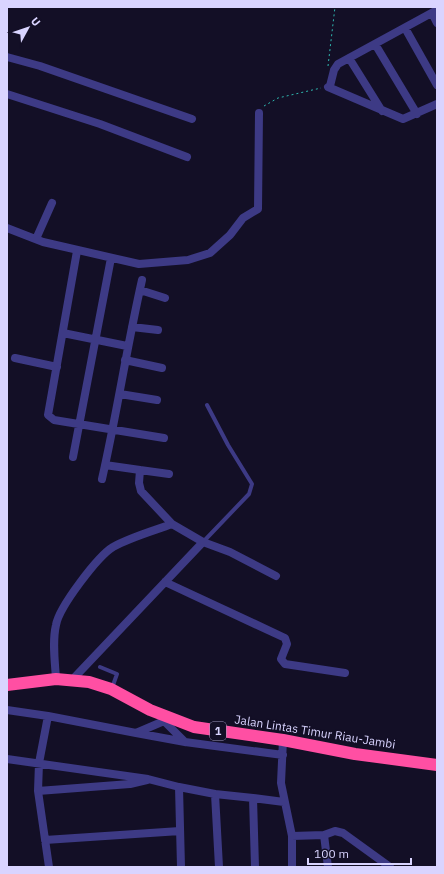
<svg xmlns="http://www.w3.org/2000/svg" width="444" height="874" font-family="'IBM Plex Sans',sans-serif">
<style>
.lines{fill:none;stroke-linecap:round;stroke-linejoin:round}
.path{stroke:#2fb8b0;stroke-width:1;stroke-dasharray:2 3;stroke-linecap:butt}
.lane{stroke:#3d3a85;stroke-width:4}
.street{stroke:#3d3a85;stroke-width:8}
.highway{stroke:#ff4fa3;stroke-width:12}
.labels{text-anchor:middle;stroke-width:3.5;stroke-linejoin:round;paint-order:stroke}
.shield{fill:#130f26;stroke:#9e99be;stroke-width:1}
.shield-label{font-size:11px;font-weight:bold;fill:#d9d4ff}
.street-label{font-size:12px;fill:#d9d4ff;stroke:#130f26}
</style>
<rect width="100%" height="100%" fill="#130f26"/>
<g class="lines">
<path class="path" d="M328,66l7,-59
M264,106l14,-8 43,-10"/>
<path class="lane" d="M203,542l46,-48 3,-10 -24,-39 -21,-40
M100,667l17,7 -5,14"/>
<path class="street" d="M437,10l-99,54 -4,6 -4,16 -2,1 75,32 34,-15
M432,13l5,10
M405,28l32,57
M375,44l42,70
M7,57l33,9 152,53
M349,58l33,53
M7,94l93,30 87,33
M7,228l36,14 96,22 49,-4 22,-7 20,-18 13,-17 15,-9 1,-96
M36,239l16,-36
M77,251l-29,164 6,5 110,18
M140,290l25,8
M132,327l26,3
M63,333l64,13
M15,358l42,9
M125,360l37,8
M120,394l37,6
M73,457l38,-199
M105,465l35,5 -1,13 2,8 31,33
M140,470l29,4
M102,479c15,-66 25,-133 40,-199
M165,582l120,56 2,6 -6,15 4,5 60,9
M56,679c-1,-17 -4,-37 0,-54 3,-18 42,-69 57,-78 18,-10 40,-16 59,-23l31,18
M72,680l131,-138 27,10 46,24
M7,710l41,6 88,17 28,-12 1,-5
M48,716l-9,47 -1,28 11,76
M164,721l21,21
M136,733l49,9 98,13
M283,740l-2,43 11,53v31
M7,759l141,20 31,8
M38,791l92,-7 17,-4
M324,835l11,-4 8,2 47,34
M292,836l32,-1 4,32
M45,840l135,-9
M181,867l-2,-80 36,7
M219,867l-4,-73 38,4
M255,867l-2,-69 31,4"/>
<path class="highway" d="M7,685l49,-6 33,3 22,7 39,21 44,17 89,13 72,14 82,11"/>
</g>
<g class="labels">
<rect class="shield" x="210" y="722" width="16" height="18" rx="3"/>
<g class="shield-label">
<text x="218" y="735">1</text>
</g>
<g class="street-label">
<text transform="translate(315 732) rotate(9)" y="4">Jalan Lintas Timur Riau-Jambi</text>
</g>
</g>
<rect width="444" height="874" fill="none" stroke="#d9d4ff" stroke-width="16"/>
<g transform="translate(28 28) rotate(50)" stroke="#130f26" stroke-width="3" paint-order="stroke">
<path d="M0-3L7 15L0 10L-7 15Z" fill="#d9d4ff"/>
<text y="-6" font-size="11" font-weight="bold" text-anchor="middle" fill="#d9d4ff">U</text>
</g>
<path d="M308 858v6h103v-6" fill="none" stroke="#d9d4ff" stroke-width="2"/>
<text x="314" y="858" font-size="12" fill="#d9d4ff" stroke="#130f26" stroke-width="3" paint-order="stroke">100 m</text>
</svg>
